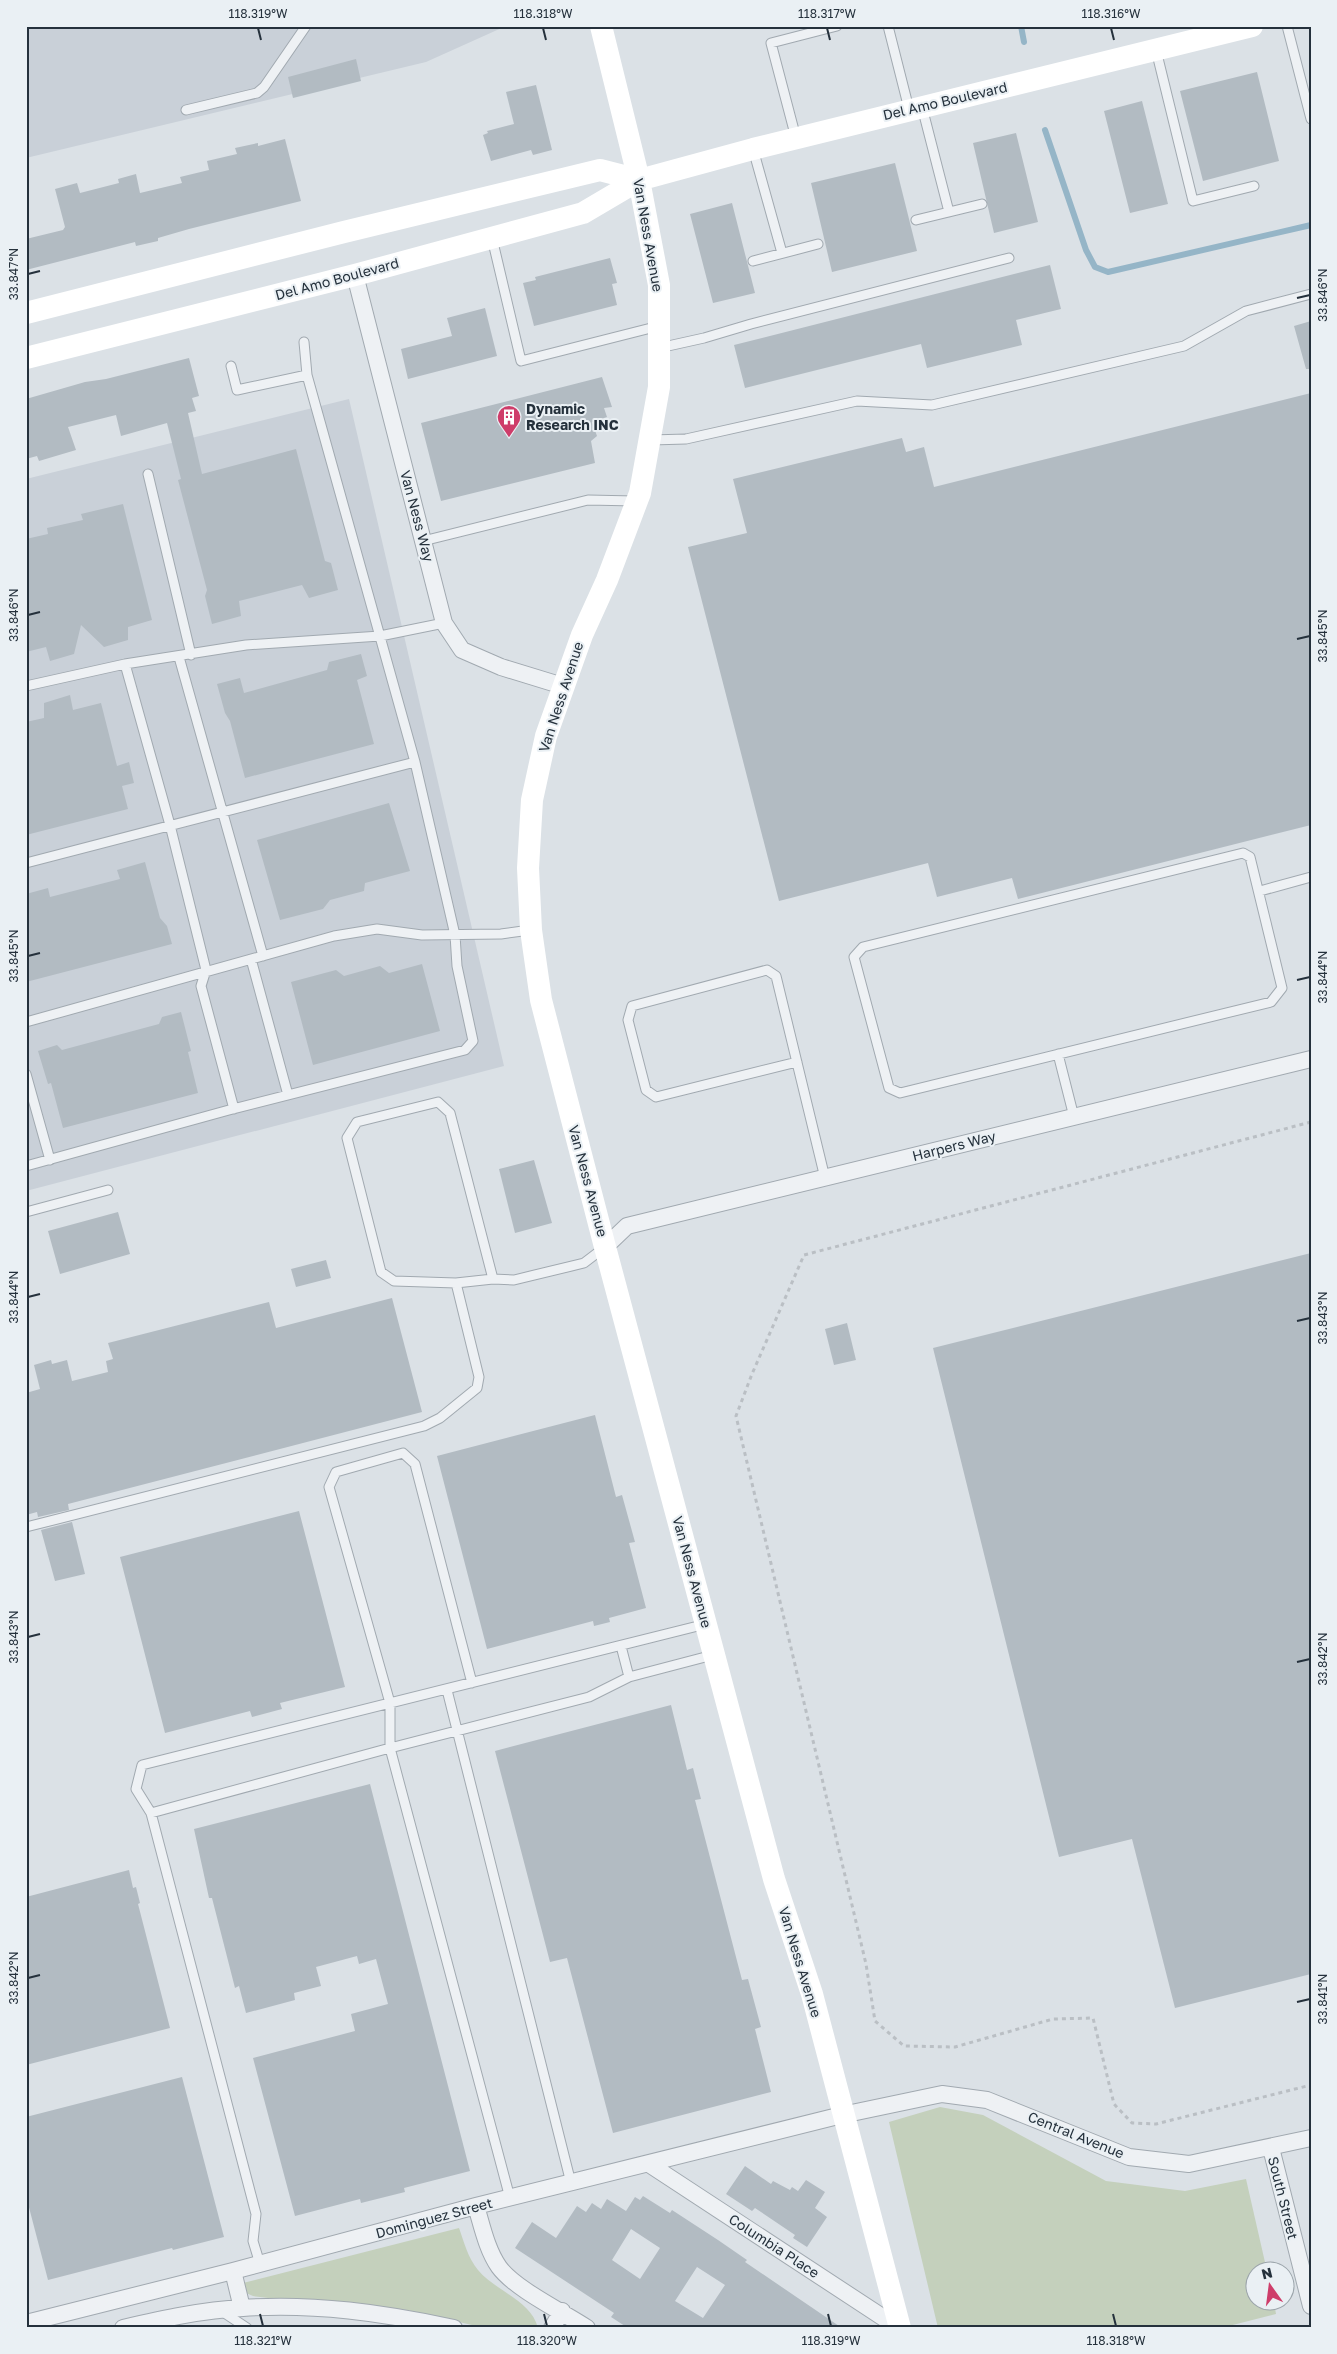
<svg xmlns="http://www.w3.org/2000/svg" width="1337" height="2354" font-family="'Golos Text',sans-serif">
<style>
.built{fill:#c9d0d8}
.green{fill:#c4d0bc}
.lines{fill:none;stroke-linecap:round;stroke-linejoin:round}
.stream{stroke:#95b5c7;stroke-width:6}
.building{fill:#b2bbc2;fill-rule:evenodd}
.service-casing{stroke:#a1a9b0;stroke-width:11}
.minor-casing{stroke:#a1a9b0;stroke-width:18}
.path{stroke:#babfc4;stroke-width:3;stroke-dasharray:4 4;stroke-linecap:butt}
.service{stroke:#eef1f4;stroke-width:9}
.minor{stroke:#eef1f4;stroke-width:16}
.secondary{stroke:#fff;stroke-width:22}
.ticks{fill:none;stroke:#25313c;stroke-width:2}
.labels{text-anchor:middle;stroke-width:4;stroke-linejoin:round;paint-order:stroke}
.street-label{font-size:14px;fill:#25313c;stroke:#eaf0f4}
.poi-label{font-size:14px;font-weight:bold;fill:#25313c;stroke:#eaf0f4;text-anchor:start}
.neatline{fill:none;stroke:#25313c;stroke-width:2}
.ticks-label{font-size:12px;text-anchor:middle;fill:#25313c}
</style>
<rect width="100%" height="100%" fill="#dbe1e6"/>
<path class="built" d="M26 26H506L426 62 26 158Z
M349 399 504 1066 26 1191V479Z"/>
<path class="green" d="M940 2107 983 2115 1106 2181 1185 2191 1246 2179 1267 2271 1254 2272V2302H1274L1276 2314 1221 2328H938L889 2122Z
M459 2228C464 2242 468 2258 478 2270 495 2291 531 2300 538 2328H485L407 2310 362 2305 268 2298 253 2296 246 2293 243 2283Z"/>
<g class="lines">
<path class="stream" d="M1021 26 1024 42
M1045 130 1086 250 1095 267 1108 272 1311 225"/>
</g>
<path class="building" d="M356 59 361 81 293 98 288 77Z
M1257 72 1279 161 1203 181 1180 91Z
M536 85 552 150 533 155 531 150 491 161 483 135 488 133 487 131 514 124 506 92Z
M1142 101 1168 204 1130 213 1104 111Z
M1016 133 1038 222 994 233 973 143Z
M285 139 301 201 189 229 158 238V241L136 246 135 242 26 270V239L63 230 65 227 55 189 77 183 80 193 119 183 118 179 136 174 140 193 182 183 180 177 209 170 207 161 237 154 235 148 258 143V146Z
M895 163 917 251 832 272 811 183Z
M732 203 755 293 713 303 690 214Z
M610 258 617 283 612 284 617 305 534 326 523 283 536 280 535 277Z
M1050 265 1061 309 1016 320 1022 345 927 368 921 344 745 388 734 345Z
M485 308 497 356 408 379 401 349 452 336 447 318Z
M1311 321V369H1306L1294 326Z
M189 358 199 396 192 398 196 411 188 413 202 474 296 449 325 561 331 563 338 590 309 598 302 585 239 601 241 616 212 624 205 596 207 590 178 480 181 479 167 423 121 436 116 415 68 427 76 450 39 461 37 456 26 459V399L85 382 106 379Z
M602 377 612 407 604 408 607 417 592 422 597 436 591 441 595 463 441 501 421 423Z
M1311 393V825L1018 899 1012 878 937 897 928 863 779 901 688 547 747 533 733 479 902 438 906 452 924 447 934 487Z
M123 504 152 620 128 627V640L104 647 81 625 74 654 50 661 46 647 26 652V539L48 534 47 528 83 520 81 514Z
M361 654 367 676 357 680 374 744 245 778 230 721 225 713 217 684 240 678 244 693 327 670 329 662Z
M70 695 73 710 101 703 117 766 129 762 134 783 122 786 128 809 26 835V722L44 718V703Z
M389 803 410 871 365 883 364 891 330 900 323 909 280 920 257 840Z
M145 862 160 918 167 926 172 944 26 982V894L48 888 50 897 120 879 117 870Z
M422 964 440 1031 313 1065 291 982 336 970 344 976 380 966 389 973Z
M181 1012 191 1051 188 1052 198 1093 63 1128 51 1083 48 1084 38 1051 57 1045 62 1050 159 1024 162 1017Z
M534 1160 552 1223 515 1233 499 1169Z
M118 1212 130 1254 60 1274 48 1231Z
M1311 1253V1974L1175 2008 1132 1839 1059 1857 933 1348Z
M326 1260 331 1278 296 1287 291 1269Z
M392 1298 422 1412 68 1504 69 1510 38 1517 37 1512 26 1515V1393L40 1389 34 1365 51 1360 52 1364 67 1360 72 1381 108 1372 106 1361 113 1359 108 1343 269 1302 276 1328Z
M847 1323 856 1360 834 1365 825 1329Z
M595 1415 616 1497 622 1495 635 1542 629 1543 646 1608 609 1618 610 1622 594 1626 593 1621 487 1649 437 1456Z
M299 1511 345 1687 280 1703 282 1709 252 1717 250 1711 165 1733 120 1557Z
M72 1522 85 1574 55 1581 41 1530Z
M671 1705 687 1770 693 1768 701 1799 695 1800 742 1980 748 1979 761 2027 755 2029 771 2092 613 2133 567 1958 550 1962 495 1751Z
M370 1784 470 2171 404 2188 405 2192 361 2203 360 2199 295 2216 253 2058 355 2031 351 2014 388 2004 376 1959 359 1964 357 1956 316 1967 321 1986 294 1993 295 2000 246 2013 239 1986 235 1988 212 1898H209L194 1829Z
M129 1870 133 1888 136 1887 140 1903 138 1904 170 2028 26 2065V1897Z
M182 2077 224 2237 173 2250 172 2248 48 2280 26 2196V2117Z
M745 2166 771 2184 773 2181 790 2190 792 2187 798 2191 806 2180 825 2192 815 2208 827 2217 807 2247 793 2238 795 2235 755 2208 752 2211 726 2194Z
M643 2196 670 2213 672 2210 718 2240 747 2260 745 2262 842 2328H628L611 2317 614 2313 515 2248 532 2222 556 2238 577 2206 586 2212 592 2203 601 2209 607 2199 626 2211 635 2197 640 2200ZM631 2229 660 2248 640 2279 612 2260ZM697 2267 725 2285 703 2318 675 2301Z"/>
<g class="lines">
<g class="service-casing">
<path id="service" d="M888 26 909 109
M1287 26 1311 119
M1156 50 1193 201 1254 186
M922 107 949 212
M186 110 257 93 264 87 306 26
M796 138 771 43 837 26
M753 149 782 253
M916 220 982 204
M492 238 521 361 659 326
M753 261 818 244
M304 342 307 375
M659 348 704 338 751 324 1009 258
M651 440 686 439 857 401 932 405 1184 346 1246 311 1311 294
M148 474 191 655
M423 541 588 500 635 501
M179 657 263 956
M125 664 170 825 206 970 201 986 234 1109
M26 686 125 664 246 645 380 636 444 623
M1243 853 1250 857 1282 988 1271 1002 900 1093 889 1088 854 957 863 947Z
M26 863 415 762
M1260 891 1311 877
M251 959 288 1095
M26 1022 334 936 377 929 422 935 501 934 530 930
M1058 1054 1074 1117
M797 1062 656 1097 646 1090 628 1020 632 1006 767 970 776 976 825 1178
M26 1074 50 1160
M26 1166 229 1110 465 1050 473 1041 457 966 455 935 415 762 307 375 237 390 231 366
M26 1212 108 1190
M493 1279 450 1113 438 1102 357 1122 347 1138 381 1272 394 1281 456 1283 493 1279 514 1280 584 1263 605 1247
M26 1527 424 1426 440 1418 477 1388 479 1377 456 1283
M621 1646 629 1677
M472 1683 415 1464 403 1453 336 1472 329 1487 390 1703V1748L589 1697 629 1677 713 1655
M447 1690 571 2183
M151 1813 390 1748 510 2198
M260 2264 253 2241 256 2214 151 1813 136 1789 142 1765 706 1624
M220 2310 247 2328"/>
</g>
<g class="minor-casing">
<path id="minor" d="M355 275 444 623 462 650 501 667 563 686
M605 1247 627 1226 1311 1059
M1271 2148 1311 2306
M649 2164 899 2328
M476 2206C482 2226 487 2250 499 2267 515 2289 563 2312 587 2328
M233 2271 242 2308
M26 2323 233 2271 476 2206 842 2115 942 2094 987 2100 1129 2157 1189 2164 1311 2138
M123 2328C162 2319 202 2310 243 2308 314 2303 384 2313 454 2328
M552 2328 562 2311"/>
</g>
<path class="path" d="M1311 1122 804 1255 752 1374 736 1416 866 1964 875 2021 904 2046 955 2047 1053 2019 1093 2018 1114 2104 1132 2123 1156 2124 1311 2085"/>
<use href="#service" class="service"/>
<use href="#minor" class="minor"/>
<path class="secondary" d="M601 26 639 180 659 285V387L640 493 607 580 582 635 546 736 532 800 528 868 531 930 541 1000 605 1247 774 1879 812 1994 900 2328
M26 313 344 232 600 170 639 180
M26 358 355 275 583 213 639 180 753 149 1252 26"/>
</g>
<path class="ticks" d="M258 28 261 40M543 28 546 40M827 28 830 40M1111 28 1114 40M28 274 40 271M1297 298 1310 295M28 615 40 612M1297 639 1310 636M28 956 40 953M1297 980 1310 977M28 1297 40 1294M1297 1321 1310 1318M28 1637 40 1634M1297 1662 1310 1659M28 1978 40 1975M1297 2002 1310 1999M260 2314 263 2326M544 2314 547 2326M828 2314 831 2326M1113 2314 1116 2326"/>
<defs>
<g id="building-pin" transform="scale(1.25)"><path d="M0 17L-7.5 6A9.5 9.5 0 1 1 7.5 6Z" fill="#ce3d6a" stroke="#eaf0f4"/><path d="M-4-6H4V6H1V3H-1V6H-4ZM-2.5-4.3h1.7v1.8h-1.7ZM.8-4.3h1.7v1.8H.8ZM-2.5-1h1.7V.8h-1.7ZM.8-1h1.7V.8H.8Z" fill="#fff"/></g>
</defs>
<g fill-rule="evenodd">
<use href="#building-pin" x="509" y="417"/>
</g>
<g class="labels">
<g class="street-label">
<text transform="translate(945 101) rotate(-13)" y="5">Del Amo Boulevard</text>
<text transform="translate(648 235) rotate(80)" y="5">Van Ness Avenue</text>
<text transform="translate(337 279) rotate(-15)" y="5">Del Amo Boulevard</text>
<text transform="translate(417 516) rotate(75)" y="5">Van Ness Way</text>
<text transform="translate(561 697) rotate(-72)" y="5">Van Ness Avenue</text>
<text transform="translate(954 1146) rotate(-14)" y="5">Harpers Way</text>
<text transform="translate(588 1181) rotate(75)" y="5">Van Ness Avenue</text>
<text transform="translate(692 1572) rotate(75)" y="5">Van Ness Avenue</text>
<text transform="translate(800 1962) rotate(73)" y="5">Van Ness Avenue</text>
<text transform="translate(1076 2135) rotate(22)" y="5">Central Avenue</text>
<text transform="translate(1283 2198) rotate(76)" y="5">South Street</text>
<text transform="translate(434 2218) rotate(-15)" y="5">Dominguez Street</text>
<text transform="translate(774 2246) rotate(33)" y="5">Columbia Place</text>
</g>
<g class="poi-label">
<text x="526" y="414">Dynamic<tspan x="526" dy="16">Research INC</tspan></text>
</g>
</g>
<rect width="1337" height="2354" fill="none" stroke="#eaf0f4" stroke-width="55"/>
<g transform="translate(1270 2286) rotate(346)"><circle r="24" fill="#eaf0f4" stroke="#9ba4aa"/>
<path d="M0-4L9 19L0 12L-9 19Z" fill="#ce3d6a"/>
<text y="-8" font-size="14" font-weight="bold" text-anchor="middle" fill="#25313c">N</text>
</g>
<rect x="28" y="28" width="1282" height="2298" class="neatline"/>
<g class="ticks-label">
<text x="258" y="18">118.319°W</text>
<text x="543" y="18">118.318°W</text>
<text x="827" y="18">118.317°W</text>
<text x="1111" y="18">118.316°W</text>
<text transform="translate(14 274) rotate(-90)" y="4">33.847°N</text>
<text transform="translate(1323 295) rotate(-90)" y="4">33.846°N</text>
<text transform="translate(14 615) rotate(-90)" y="4">33.846°N</text>
<text transform="translate(1323 636) rotate(-90)" y="4">33.845°N</text>
<text transform="translate(14 956) rotate(-90)" y="4">33.845°N</text>
<text transform="translate(1323 977) rotate(-90)" y="4">33.844°N</text>
<text transform="translate(14 1297) rotate(-90)" y="4">33.844°N</text>
<text transform="translate(1323 1318) rotate(-90)" y="4">33.843°N</text>
<text transform="translate(14 1637) rotate(-90)" y="4">33.843°N</text>
<text transform="translate(1323 1659) rotate(-90)" y="4">33.842°N</text>
<text transform="translate(14 1978) rotate(-90)" y="4">33.842°N</text>
<text transform="translate(1323 1999) rotate(-90)" y="4">33.841°N</text>
<text x="263" y="2345">118.321°W</text>
<text x="547" y="2345">118.320°W</text>
<text x="831" y="2345">118.319°W</text>
<text x="1116" y="2345">118.318°W</text>
</g>
</svg>
